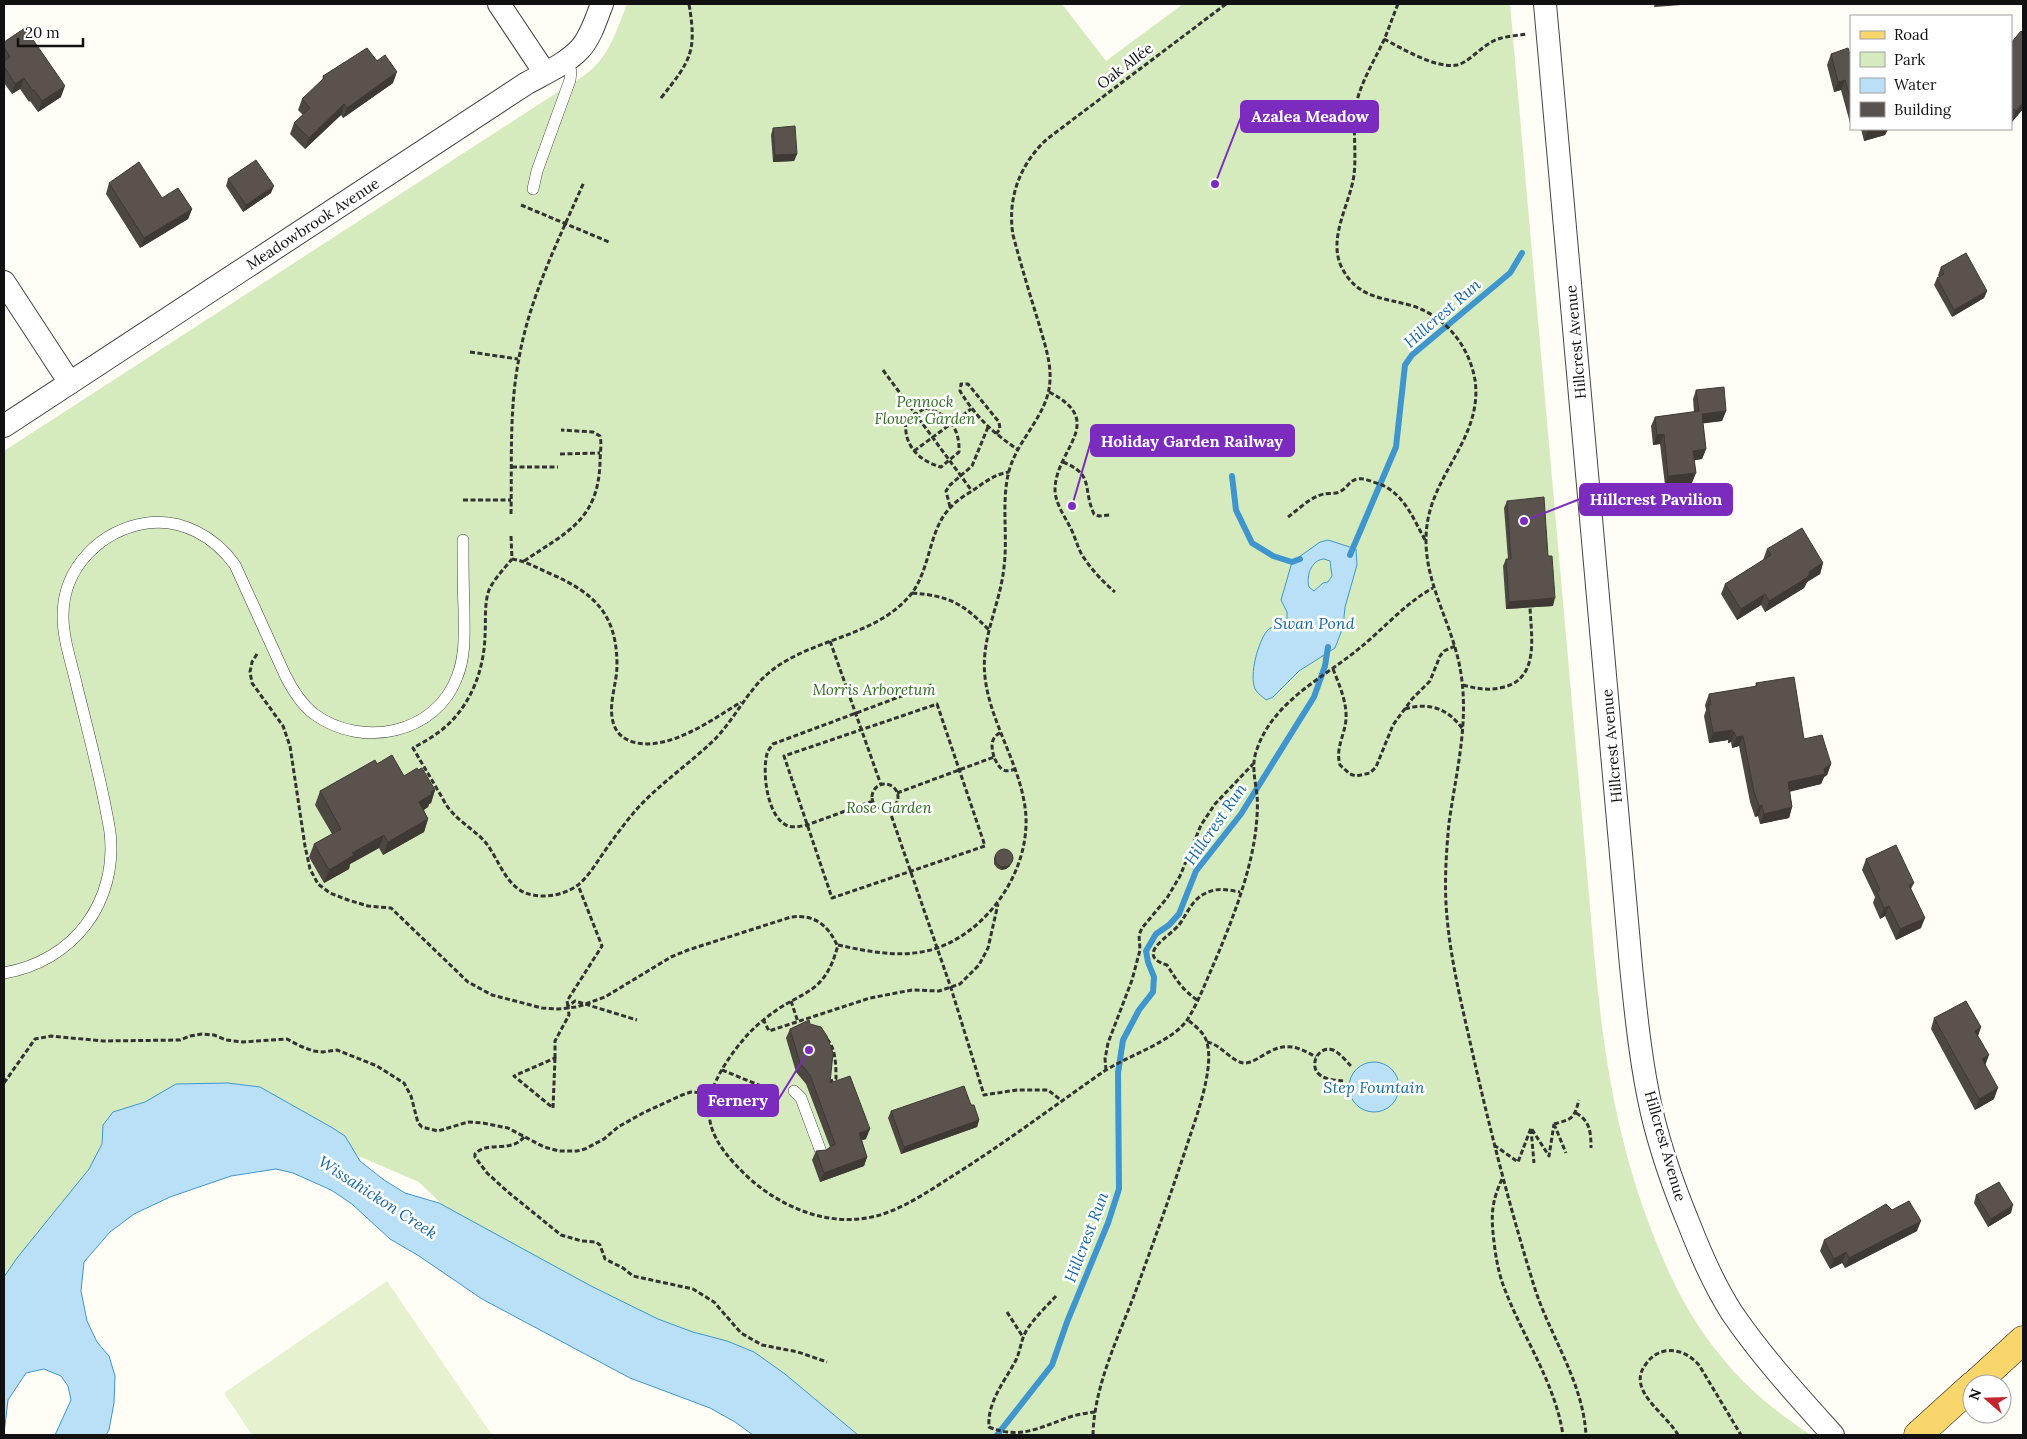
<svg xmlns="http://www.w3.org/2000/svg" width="2027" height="1439" font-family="Lora,serif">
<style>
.green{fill:#d5ebbd}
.pitch{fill:#e6f2cf}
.water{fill:#b9e0f7;stroke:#3f96cf;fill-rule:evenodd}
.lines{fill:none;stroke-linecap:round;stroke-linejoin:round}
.stream{stroke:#3f96cf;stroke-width:6}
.service-casing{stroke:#444;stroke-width:12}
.minor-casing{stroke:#444;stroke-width:24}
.primary-casing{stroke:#222;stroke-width:29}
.path{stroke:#333;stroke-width:3;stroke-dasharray:5 2.5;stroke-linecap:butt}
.service{stroke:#fff;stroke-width:11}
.minor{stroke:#fff;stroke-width:22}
.primary{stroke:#f9d66b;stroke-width:28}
.path-bridge{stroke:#333;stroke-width:3;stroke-dasharray:5 2.5;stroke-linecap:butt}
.wall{fill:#4d4742}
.shaded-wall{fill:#3f3936}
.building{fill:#5a524d;stroke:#3f3936}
.labels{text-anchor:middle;stroke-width:5;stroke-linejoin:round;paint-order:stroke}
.street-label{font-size:15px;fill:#111;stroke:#fff}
.park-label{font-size:15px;font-style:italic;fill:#2f6b1f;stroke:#fff}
.water-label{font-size:16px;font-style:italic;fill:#1768a6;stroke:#fff}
.leader{fill:none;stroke:#7b2cbf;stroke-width:2}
.callout-dot{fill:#7b2cbf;stroke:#fff;stroke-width:2}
.callout{fill:#7b2cbf;stroke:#7b2cbf;stroke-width:2}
.callout-label{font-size:16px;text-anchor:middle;font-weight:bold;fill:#fff}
</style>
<rect width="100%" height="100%" fill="#fffdf5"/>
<path class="green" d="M627 4H1062L1106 61 1183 4H1510L1595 963C1604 1057 1617 1140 1651 1229 1668 1274 1689 1318 1720 1355 1745 1387 1777 1413 1811 1435H835L530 1291 419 1182 298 1130 235 1133 4 1295V451L564 88C606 66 611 45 627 4Z"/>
<path class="pitch" d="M387 1281 492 1435H252L224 1393Z"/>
<path class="water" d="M1328 540 1356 549 1357 565 1345 607 1343 627 1335 648 1299 671 1273 697 1266 700C1263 697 1257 693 1255 689 1249 675 1258 642 1267 631 1271 626 1281 624 1287 619V612L1281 600 1292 562 1320 542ZM1324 559 1330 561 1332 576 1328 582 1323 583 1314 591 1309 587C1306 576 1311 560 1324 559Z
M1349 1087a25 25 0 1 1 50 0a25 25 0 1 1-50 0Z
M228 1083 260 1087 331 1127 345 1136 360 1161 384 1180 405 1193 439 1203 591 1286 658 1319 693 1332 727 1341 754 1352 785 1374 858 1435H753L735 1422 710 1408 630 1378 482 1299 419 1256 390 1239 352 1204 331 1190 293 1173 276 1169 231 1176 170 1197 134 1214 110 1232 84 1262 81 1291 87 1321 97 1342 109 1356 115 1376 114 1403 109 1430 106 1435H55L71 1400 68 1386 61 1376 44 1369 26 1373 8 1400 4 1434V1277L17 1258 89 1169 102 1144 103 1125 113 1112 145 1102 176 1084Z"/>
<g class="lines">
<path class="stream" d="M1232 476 1236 510 1252 543 1273 556 1292 562 1300 559
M1350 555 1396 447 1405 365 1412 355 1510 273 1522 253
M997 1435 1052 1365 1067 1322 1108 1223 1119 1189 1118 1073 1123 1040 1139 1010 1153 992 1154 977 1148 962 1146 951 1156 934 1169 925 1179 914 1196 871 1241 814 1314 697 1325 666 1328 647"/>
<g class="service-casing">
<path id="service" d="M533 189 537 171 570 80 571 72 567 60
M4 973C74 961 118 902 110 832 102 783 89 735 77 687 72 664 63 640 63 616 63 567 101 530 147 523 182 518 215 537 235 565L285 675C292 689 301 704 314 714 362 749 436 734 457 677 466 655 464 632 464 609 463 586 463 563 463 540
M794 1091 801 1098 821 1152"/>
</g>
<g class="minor-casing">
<path id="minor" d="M499 4 545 73
M1545 4 1631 966C1636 1015 1641 1065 1652 1113 1661 1151 1674 1188 1689 1224 1701 1255 1714 1285 1732 1313 1762 1357 1798 1396 1833 1435
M4 282 70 383
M4 426 527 83C545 73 566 64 580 49 591 37 596 19 602 4"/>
</g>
<g class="primary-casing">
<path id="primary" d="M1975 1384 2023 1340
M1918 1435 1972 1386"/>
</g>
<path class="path" d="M1226 4 1047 139C1020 164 1007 198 1013 235 1021 265 1030 295 1039 324 1044 342 1051 361 1050 380 1049 414 1018 438 1009 471 1001 501 1008 536 1004 567 1001 597 988 624 985 653 979 705 1015 751 1024 801 1036 860 994 928 937 948 905 959 870 952 838 945 824 998 801 989 766 1018 750 1030 737 1046 726 1063 694 1112 710 1142 750 1179 782 1207 824 1225 867 1218 897 1213 926 1193 951 1177 1002 1145 1050 1109 1100 1074 1125 1056 1175 1042 1189 1017 1198 1002 1205 984 1212 968 1230 926 1251 874 1256 828 1257 818 1258 806 1257 795 1255 779 1251 764 1257 749 1274 700 1324 678 1361 647 1383 629 1408 601 1433 588
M1398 4C1393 16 1389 28 1384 40 1375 59 1364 77 1358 97 1351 122 1357 149 1354 175 1350 204 1328 237 1341 266 1357 299 1382 297 1413 306 1446 317 1469 346 1475 380 1483 436 1434 472 1427 525 1420 577 1451 619 1460 668 1470 721 1456 772 1449 823 1446 854 1444 887 1447 917 1451 963 1463 1010 1473 1055 1491 1134 1511 1212 1535 1289 1551 1338 1583 1382 1586 1435
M1384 39C1403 49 1436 69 1457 65 1469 62 1479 49 1490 43 1500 36 1515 36 1527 34
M661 98C691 60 697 52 689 4
M521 205 609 242
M470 352 518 359
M883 370 972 491
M1049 392C1108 422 1056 448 1055 489 1055 503 1064 515 1070 527 1075 536 1077 546 1082 555 1091 569 1103 582 1115 592
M925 408C948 413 960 428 959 452L941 467C919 461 903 445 906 421Z
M996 434 1000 429 999 422 968 384H961L960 391C976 417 992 432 1017 449
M914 451 971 409
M560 454 600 453
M1063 462C1095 475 1082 488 1094 514L1099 516 1110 515
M512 467H558
M463 500H511
M950 507 946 491 950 485 972 466 988 427
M511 514C512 462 509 409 519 358 530 296 559 239 584 182
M1288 517C1299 509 1310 497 1324 494 1328 493 1335 494 1339 492 1347 489 1349 480 1358 479 1363 478 1368 480 1373 482 1402 489 1412 516 1425 540
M511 536 512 559C504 569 494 579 489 590 484 604 486 621 485 636 484 672 469 710 439 732 431 738 422 743 413 748 421 762 429 775 437 789 442 796 445 805 451 811 461 823 476 831 486 843 500 861 507 891 533 895 548 898 566 894 578 885 588 877 595 865 602 855 613 839 624 824 636 810 660 783 691 763 716 738 733 720 744 698 761 680 803 637 874 641 912 593 931 567 929 528 951 507 957 500 967 494 975 489 986 481 996 474 1009 472
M512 559C526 561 537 568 551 574 594 593 617 614 617 665 617 685 607 706 614 725 617 734 624 739 633 742 668 752 712 720 741 702
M524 561C567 532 598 520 600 463 600 454 602 444 600 436L593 432 561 430
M912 593C950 596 962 603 989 630
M830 641 881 785
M257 654 252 662 250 672 252 683 283 726 290 746 305 846 310 869 318 884 330 893 348 900 368 906 391 908 468 982 492 995 542 1008 558 1009 577 1007 605 997 671 957 688 950 791 917C814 914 828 925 837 945
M1333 669C1339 684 1347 702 1346 719 1345 735 1335 748 1340 765L1350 774 1356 776 1370 773 1376 767 1393 725 1412 699 1430 681 1440 656 1444 651 1455 646
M1463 685C1477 689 1490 691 1504 687 1540 678 1531 635 1530 607
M937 704 985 846 832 898 784 756Z
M1405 709C1429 702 1447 708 1462 728
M994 757C991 746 990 737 1002 732
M872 797a13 13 0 1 1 26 0a13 13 0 1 1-26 0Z
M897 793 994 757C999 768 1003 774 1015 769
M873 801 807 825C801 826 794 828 788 826 767 818 762 772 767 754 768 750 771 747 773 744L934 684
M889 809 951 988 984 1095 1017 1090H1048L1062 1101
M1197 1000C1182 989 1177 981 1167 965 1134 955 1169 937 1179 925 1188 913 1191 900 1206 893 1218 887 1228 890 1240 892
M791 1001 798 1022
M568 1006 567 1001 602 946 578 885
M763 1019 769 1031 870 998 912 990 939 991 960 984 979 965 988 948 998 904
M827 1039C836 1049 836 1066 836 1079L828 1082
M1207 1042C1222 1045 1230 1061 1244 1063 1251 1063 1257 1059 1262 1056 1284 1042 1295 1045 1316 1057
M555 1058 553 1108 514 1076Z
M722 1070 766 1088 778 1090
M1106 1070 1105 1059 1108 1043 1132 980 1140 950 1139 935 1142 928 1167 898 1180 876 1201 825 1215 804 1253 764
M1343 1081C1336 1080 1326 1080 1320 1075 1308 1066 1318 1045 1333 1050 1340 1053 1346 1061 1351 1066
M4 1083 35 1039 51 1036 103 1041 180 1040 190 1036 202 1034 214 1035 226 1040 243 1042 287 1039 300 1046 313 1051 323 1052 337 1050 377 1066 404 1083 411 1096 418 1123 422 1127 438 1131 468 1122 483 1123 508 1128 544 1147 559 1151H577L585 1149 604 1139 618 1127 643 1113 682 1095 691 1092 710 1093
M1576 1113C1590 1121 1591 1132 1591 1148
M1554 1124C1572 1119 1574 1119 1579 1100
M1554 1124 1566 1153
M1531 1129 1534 1163
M524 1137C510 1154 487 1140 475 1154V1157L487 1173 508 1192 561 1235 582 1241 596 1242 600 1245 605 1259 623 1268 633 1276 693 1289 714 1302 741 1333 762 1345 798 1352 827 1362
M1494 1145 1518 1162 1531 1128 1549 1156 1554 1124
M1502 1179C1491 1203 1491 1216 1494 1242 1496 1259 1499 1275 1505 1290 1524 1339 1555 1383 1563 1435
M1056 1296C1047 1306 1036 1316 1028 1328 1021 1338 1021 1349 1016 1360 1005 1381 987 1402 989 1427 1018 1439 1037 1429 1064 1419 1074 1415 1085 1413 1095 1412
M1007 1312 1023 1337
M1093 1435C1094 1386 1118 1338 1135 1293 1154 1241 1173 1188 1190 1136 1198 1112 1214 1067 1207 1043 1205 1033 1195 1026 1188 1020
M1678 1435C1667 1414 1625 1390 1646 1364 1651 1357 1656 1353 1665 1351 1679 1349 1690 1355 1699 1365L1741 1435"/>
<use href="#service" class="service"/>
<use href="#minor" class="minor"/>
<use href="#primary" class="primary"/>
<path class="path-bridge" d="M555 1058V1041L569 1015 568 1006 575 1001 637 1020"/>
</g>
<path class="wall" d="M2023 33V109L2012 122 2011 120V43Z
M4 42 61 97 38 112 30 101 29 102 20 89 12 94 4 83Z
M1831 54 1851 57 1850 123 1841 90 1834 92 1827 65Z
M377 61 393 83 343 118 341 115 305 149 290 134 294 123 303 115 298 110 302 99 322 81 323 76Z
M773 128 797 154 794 161 773 162 771 135Z
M1861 129H1888L1885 135 1864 141Z
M228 179 271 193 243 212 226 186Z
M109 183 162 198 192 209 188 219 140 248 106 194Z
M1941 267 1987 291 1984 298 1952 317 1934 285 1937 278 1939 277 1938 275Z
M1696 390 1726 411 1722 421 1703 423 1706 449 1702 459 1694 460 1692 483 1665 485 1660 444 1653 445 1651 426 1655 417 1694 412 1693 399Z
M1507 501 1548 556 1553 606 1506 609 1503 566 1506 559H1508L1504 508Z
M1767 549 1823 563 1820 574 1807 582 1804 588 1765 612 1761 605 1737 620 1721 594 1725 584 1763 560Z
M1756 683 1804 739 1831 764 1827 775 1824 777 1821 784 1790 791 1792 807 1789 818 1760 824 1758 816 1755 817 1750 802 1739 746 1732 748 1731 742 1728 743V740L1709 743 1704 716 1706 710 1705 705 1709 694 1755 687Z
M377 764 435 790 431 803 429 804 428 807 424 810 428 819 424 832 383 855 379 848 350 864 349 869 324 883 309 857 314 844 332 834 315 805 320 791Z
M995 855 1010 866 1006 869 1001 870 997 868 994 864V859Z
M1866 859 1914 883 1911 889 1921 928 1896 940 1885 916 1880 919 1873 903 1875 897 1862 870Z
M1934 1018 1981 1027 1978 1036 1994 1099 1975 1110 1931 1029Z
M790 1029 830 1083 866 1139 862 1140 867 1157 864 1166 820 1182 812 1160 816 1151 826 1150 830 1147 806 1084 796 1072 786 1038Z
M971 1105 979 1120 977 1127 901 1154 888 1118 891 1111Z
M1976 1195 2011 1213 1988 1227 1974 1203Z
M1892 1210 1917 1231 1845 1268 1842 1263 1830 1269 1820 1251 1824 1240Z"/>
<path class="shaded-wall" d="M1655 4H1682L1681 5 1654 7Z
M397 72 393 83 343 118 347 108Z
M24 78 20 89 12 94 15 84Z
M1845 80 1841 90 1834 92 1838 82Z
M65 86 61 97 38 112 42 101Z
M2023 103V109L2012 122 2016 111Z
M344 104 341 115 305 149 309 138Z
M1873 129H1888L1885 135 1864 141 1868 130Z
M797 154 794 161 773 162 775 155Z
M274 186 271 193 243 212 246 205Z
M192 209 188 219 140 248 144 238Z
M1987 291 1984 298 1952 317 1954 310Z
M1726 411 1722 421 1699 424 1702 414Z
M1664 434 1660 444 1653 445 1657 435Z
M1706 449 1702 459 1690 461 1693 451Z
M1696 473 1692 483 1665 485 1668 476Z
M1823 563 1820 574 1807 582 1804 588 1765 612 1769 601 1810 571Z
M1765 594 1761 605 1737 620 1741 609Z
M1555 598 1553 606 1506 609 1509 602Z
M1732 730 1728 740 1709 743 1713 733Z
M1732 732H1734L1731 742 1728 743Z
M1743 736 1739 746 1732 748 1736 737Z
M1831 764 1827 775 1824 777 1821 784 1785 793 1788 782 1824 769Z
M435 790 431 803 429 804 428 807 414 815 419 802 431 792Z
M1762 805 1758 816 1755 817 1759 806Z
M1792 807 1789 818 1760 824 1764 814Z
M428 819 424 832 383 855 388 842Z
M384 835 379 848 350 864 349 869 324 883 329 870 352 853Z
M1011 862 1010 866 1006 869 1001 870 1003 866Z
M1889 906 1885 916 1880 919 1884 908Z
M1925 918 1921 928 1896 940 1900 929Z
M1981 1027 1977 1038 1975 1031Z
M1989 1055 1985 1066 1982 1059Z
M1998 1088 1994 1099 1975 1110 1979 1099Z
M979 1120 977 1127 901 1154 904 1147Z
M870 1129 866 1139 856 1142 859 1133Z
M867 1157 864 1166 820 1182 824 1173Z
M2013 1205 2011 1213 1988 1227 1991 1219Z
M1921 1221 1917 1231 1845 1268 1849 1258Z
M1846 1252 1842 1263 1830 1269 1834 1259Z"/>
<path class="building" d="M25 28 65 86 42 101 34 90 33 91 24 78 15 84 4 66V61L10 57 4 47V42Z
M2021 31 2023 33V103L2016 111 2014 109 2011 112V55L2012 54 2011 53V43Z
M367 48 377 61 385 55 397 72 347 108 344 104 309 138 294 123 310 108 302 99 324 78 323 76Z
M1848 48 1851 57V100L1845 80 1838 82 1831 54Z
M795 126 797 154 775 155 773 128Z
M256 160 274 186 246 205 228 179Z
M139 162 162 198 178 188 192 209 144 238 109 183Z
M1966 253 1987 291 1954 310 1937 278 1944 274 1941 267Z
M1724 387 1726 411 1702 414 1706 449 1693 451 1696 473 1668 476 1664 434 1657 435 1655 417 1699 411 1696 390Z
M1544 497 1548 556H1552L1555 598 1509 602 1506 559H1511L1507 501Z
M1802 528 1823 563 1810 571 1808 577 1769 601 1765 594 1741 609 1725 584 1771 555 1767 549Z
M1794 677 1804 739 1822 735 1831 764 1824 769 1825 774 1788 782 1792 807 1764 814 1762 805 1759 806 1754 792 1743 736 1736 737 1734 732H1732V730L1713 733 1708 705H1711L1709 694 1757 686 1756 683Z
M392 755 404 776 417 768 418 770 422 768 435 790 431 792 432 794 419 802 428 819 388 842 384 835 352 853 354 855 329 870 314 844 341 829 320 791 375 760 377 764Z
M1896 845 1914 883 1909 885 1925 918 1900 929 1889 906 1884 908 1877 892 1880 890 1866 859Z
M995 858a9 9 0 1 1 18 0a9 9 0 1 1-18 0Z
M1966 1001 1981 1027 1975 1031 1989 1055 1982 1059 1998 1088 1979 1099 1934 1018Z
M809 1020 810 1024 821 1027 827 1036 833 1053 830 1083 850 1076 870 1129 859 1133 867 1157 824 1173 816 1151 826 1150 835 1144 810 1075 800 1063 790 1029Z
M964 1086 971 1105H974L979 1120 904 1147 891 1111Z
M1999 1182 2013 1205 1991 1219 1976 1195Z
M1909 1201 1921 1221 1849 1258 1846 1252 1834 1259 1824 1240 1886 1204 1892 1210Z"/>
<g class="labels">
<g class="street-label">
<text transform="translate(1125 66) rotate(-37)" y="5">Oak Allée</text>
<text transform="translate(313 224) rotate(-33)" y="5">Meadowbrook Avenue</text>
<text transform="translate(1576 342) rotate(-95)" y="5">Hillcrest Avenue</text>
<text transform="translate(1612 746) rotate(-95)" y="5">Hillcrest Avenue</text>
<text transform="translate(1665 1146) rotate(74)" y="5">Hillcrest Avenue</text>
</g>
<g class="park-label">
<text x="925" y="407">Pennock<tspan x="925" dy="17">Flower Garden</tspan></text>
<text x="874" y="695">Morris Arboretum</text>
<text x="889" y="813">Rose Garden</text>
</g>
<g class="water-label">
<text transform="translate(1442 313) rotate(-41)" y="6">Hillcrest Run</text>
<text x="1314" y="629">Swan Pond</text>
<text transform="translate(1215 824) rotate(-55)" y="6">Hillcrest Run</text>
<text x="1374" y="1093">Step Fountain</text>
<text transform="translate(378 1197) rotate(33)" y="6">Wissahickon Creek</text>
<text transform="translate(1086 1237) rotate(-69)" y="6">Hillcrest Run</text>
</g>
</g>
<path class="leader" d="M1215 184L1241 117M1072 506L1091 441M1524 521L1580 499M809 1050L778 1100"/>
<g class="callout-dot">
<circle cx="1215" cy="184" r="5"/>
<circle cx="1072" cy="506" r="5"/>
<circle cx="1524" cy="521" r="5"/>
<circle cx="809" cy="1050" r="5"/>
</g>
<g class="callout">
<rect x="1241" y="101" width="137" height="31" rx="5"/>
<rect x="1091" y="425" width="203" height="31" rx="5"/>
<rect x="1580" y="484" width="152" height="31" rx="5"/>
<rect x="698" y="1085" width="80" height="31" rx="5"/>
</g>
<g class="callout-label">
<text x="1310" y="122">Azalea Meadow</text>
<text x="1192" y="447">Holiday Garden Railway</text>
<text x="1656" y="505">Hillcrest Pavilion</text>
<text x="738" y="1106">Fernery</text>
</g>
<rect width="2027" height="1439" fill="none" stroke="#111111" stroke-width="10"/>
<rect x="1850" y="15" width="162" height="115" fill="#ffffff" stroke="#a0a0a0"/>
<rect x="1860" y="31" width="25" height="8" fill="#f9d66b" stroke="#a0a0a0"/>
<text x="1894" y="40" font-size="15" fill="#111111">Road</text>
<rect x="1860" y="52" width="25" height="15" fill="#d5ebbd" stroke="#a0a0a0"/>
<text x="1894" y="65" font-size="15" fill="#111111">Park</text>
<rect x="1860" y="78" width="25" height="15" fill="#b9e0f7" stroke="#a0a0a0"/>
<text x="1894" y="90" font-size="15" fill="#111111">Water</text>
<rect x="1860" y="102" width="25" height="15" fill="#5a524d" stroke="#a0a0a0"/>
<text x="1894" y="115" font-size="15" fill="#111111">Building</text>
<g transform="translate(1987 1399) rotate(290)"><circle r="24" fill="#ffffff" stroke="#a0a0a0"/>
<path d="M0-4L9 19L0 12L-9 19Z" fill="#c4262e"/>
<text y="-8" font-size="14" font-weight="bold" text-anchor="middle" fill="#111111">N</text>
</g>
<path d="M18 38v8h65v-8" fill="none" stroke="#111111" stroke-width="2.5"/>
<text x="25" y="38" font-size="15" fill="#111111" stroke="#ffffff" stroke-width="4" paint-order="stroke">20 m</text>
</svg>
